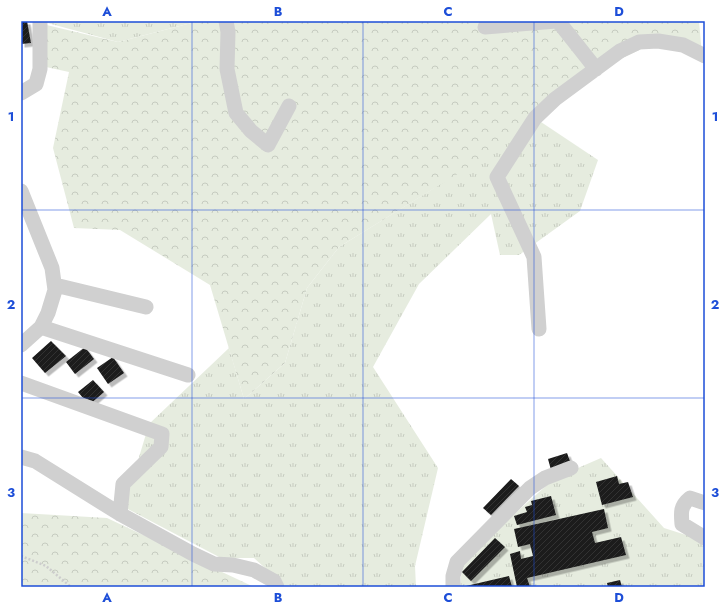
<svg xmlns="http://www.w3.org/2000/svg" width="726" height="608" font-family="Jost,sans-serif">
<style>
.grass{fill:url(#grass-tufts)}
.forest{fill:url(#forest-crowns)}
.building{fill:url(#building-hatch);filter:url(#shadow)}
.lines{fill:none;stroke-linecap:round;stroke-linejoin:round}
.path{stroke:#cdcdcd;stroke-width:2.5;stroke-dasharray:2 2;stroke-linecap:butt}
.minor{stroke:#d0d0d0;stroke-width:15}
.grid{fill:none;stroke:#1d4ed8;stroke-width:1;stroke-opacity:0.55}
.neatline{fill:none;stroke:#1d4ed8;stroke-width:1.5}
.grid-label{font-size:13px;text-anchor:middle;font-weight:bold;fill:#1d4ed8}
</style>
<defs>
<pattern id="grass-tufts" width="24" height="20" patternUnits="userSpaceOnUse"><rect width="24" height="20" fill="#e6ecdf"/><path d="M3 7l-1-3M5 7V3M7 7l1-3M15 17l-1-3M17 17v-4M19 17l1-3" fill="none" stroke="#c6cbc0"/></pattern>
<pattern id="forest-crowns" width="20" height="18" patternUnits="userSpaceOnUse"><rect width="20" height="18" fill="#e6ecdf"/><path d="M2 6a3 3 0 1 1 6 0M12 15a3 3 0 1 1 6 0" fill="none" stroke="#c6cbc0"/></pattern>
<pattern id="building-hatch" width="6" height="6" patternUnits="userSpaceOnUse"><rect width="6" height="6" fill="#1a1a1a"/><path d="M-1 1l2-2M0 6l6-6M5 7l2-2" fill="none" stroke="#333"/></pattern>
<filter id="shadow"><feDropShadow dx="3.5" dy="3.5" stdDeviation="0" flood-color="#0004"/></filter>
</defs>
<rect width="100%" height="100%" fill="#fff"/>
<path class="grass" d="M40 21H199L118 42Z
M535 118 598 160 580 211 519 255H500L491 214 419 284 373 367 438 468 415 566 416 587H286L254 558H221L124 507 149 424 229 348 244 399 285 363 307 288 339 247 431 190Z
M601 458 664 528 705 541V587H460L462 567 502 525 555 478Z"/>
<path class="forest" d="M199 21H699L702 55 658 41 589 74 485 157 339 247 307 288 285 363 244 399 210 285 120 230 74 228 53 148 69 72 37 65 34 22 118 42Z
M21 513 107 518 254 587H21Z"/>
<path class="building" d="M21 21H27L31 43 21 44Z
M51 341 66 356 45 373 32 358Z
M85 347 94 359 75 374 66 362Z
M113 357 124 373 108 384 97 368Z
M93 380 104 392 89 405 78 392Z
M567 453 571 464 551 470 548 459Z
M617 476 619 484 628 482 633 497 602 505 596 482Z
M511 479 519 486 491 515 483 508Z
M551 496 556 515 517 525 514 516 527 512 525 507 532 505 531 501Z
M604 509 608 528 592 532 595 543 621 537 626 555 527 578 530 587H517L510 554 520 551 521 559 533 556 530 544 518 547 514 529Z
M495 538 505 547 471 581 462 572Z
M509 576 512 587H466V586Z
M620 580 622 587H608L607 583Z"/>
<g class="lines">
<path class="path" d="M21 556 46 566 71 587"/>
<path class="minor" d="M226 21 228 32 227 69 236 113 251 131 268 145 289 106
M558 21 596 69
M485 27 556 21
M21 93 36 84 40 69V21
M21 191 52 268 55 290 48 313 41 327 21 345
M55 285 146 307
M41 327 188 375
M539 329 534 257 497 177 535 118 555 99 620 51 639 42 658 41 683 45 705 56
M21 383 162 434 161 447 123 484 120 514
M21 457 35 461 120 514 193 554 214 564 233 565 254 570 274 581 277 587
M705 503 690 498C680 506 681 513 682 524L705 538
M453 587V576L457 562 530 488 545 478 571 468"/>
</g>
<path class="grid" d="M192 21V587M363 21V587M534 21V587M21 210H705M21 398H705"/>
<rect width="726" height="608" fill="none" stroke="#ffffff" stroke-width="44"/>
<rect x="22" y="22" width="682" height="564" class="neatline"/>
<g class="grid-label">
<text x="107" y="16">A</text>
<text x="278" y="16">B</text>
<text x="448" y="16">C</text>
<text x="619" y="16">D</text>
<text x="11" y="121">1</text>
<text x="715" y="121">1</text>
<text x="11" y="309">2</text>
<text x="715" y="309">2</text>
<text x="11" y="497">3</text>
<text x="715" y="497">3</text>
<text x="107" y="602">A</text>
<text x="278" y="602">B</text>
<text x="448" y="602">C</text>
<text x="619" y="602">D</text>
</g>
</svg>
